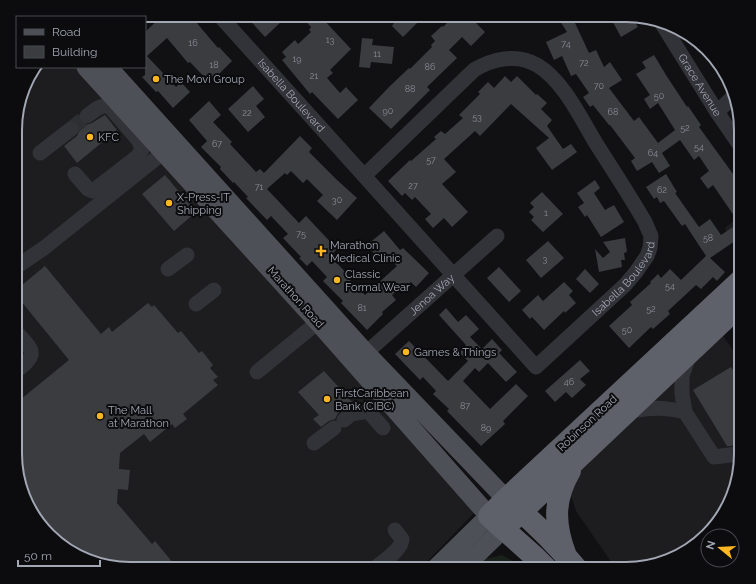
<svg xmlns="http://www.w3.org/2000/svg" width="756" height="584" font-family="Raleway,sans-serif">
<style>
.built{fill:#1d1d20}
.green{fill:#19211a}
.building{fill:#3b3c40}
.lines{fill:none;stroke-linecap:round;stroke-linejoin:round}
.minor-tunnel{stroke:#2e2f33;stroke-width:15;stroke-dasharray:15 8;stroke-linecap:butt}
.minor{stroke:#323338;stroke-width:15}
.major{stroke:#4e5057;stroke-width:19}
.highway{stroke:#5e6169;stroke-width:22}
.poi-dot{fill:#fbb721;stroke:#0c0c0e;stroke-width:1.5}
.labels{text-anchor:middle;stroke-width:4;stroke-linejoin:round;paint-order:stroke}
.number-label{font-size:9px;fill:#888c97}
.poi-label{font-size:11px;fill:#a2a7b4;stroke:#0c0c0e;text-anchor:start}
.street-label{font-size:11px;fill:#a2a7b4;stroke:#0c0c0e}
.rim{fill:none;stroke:#a2a7b4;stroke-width:2}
</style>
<rect width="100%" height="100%" fill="#111113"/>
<path class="built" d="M35 67H88L480 507 420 569H123L86 560 54 540 27 505 15 462 16 115 30 73Z
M741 215V259L725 228Z
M722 334 741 362V462L732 498 712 530 670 560 626 569H616L576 511 567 483Z"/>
<path class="green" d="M502 555 518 564 522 569H475L486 559Z"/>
<path class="building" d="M163 15H190L218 48 219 47 232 61 210 83 190 62 188 63 167 38 147 56 176 87 181 82 190 92 173 108 158 91 156 92 142 77 145 75V32Z
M245 15H277L282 21 265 37Z
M300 15H322V18L351 49 330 70 333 73 327 78 340 93 346 87 358 100 338 119 312 92 310 94 282 60 286 57 282 52 295 40 298 44 311 32 309 30 311 27Z
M386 15H425L403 37 392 26 394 23Z
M455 15H468L485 32 471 46 462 37 449 50 457 58 427 87 430 90 391 129 369 108 389 87 409 68 410 69 432 47 431 45 435 41 431 36 442 26 443 27Z
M556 15H587L575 23 589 53 596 50 604 67 610 62 622 80 609 88 634 121 639 117 658 143 675 130 658 103 650 109 644 99 650 95 636 74 646 68 642 62 654 55 666 75 687 107 688 106 701 125 699 127 741 185V237L710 258 725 272 717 281 713 277 701 289 696 285 668 311 670 314 653 329 651 327 629 348 609 326 632 305 630 302 651 283 650 282 658 274 661 278 670 269 681 280 706 256 685 224 682 226 664 201 660 203 657 197 654 199 646 187 666 174 677 192 675 193 699 227 710 219 721 235 739 223 713 185 708 189 700 178 709 171 699 156 694 160 680 140 662 153 670 166 659 173 652 162 637 171 631 161 635 158 610 125H609L593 105 590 107 583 97 589 93 576 74 571 76 562 56 554 60 546 42 567 32Z
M609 15H631L638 27 621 37Z
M362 38 373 39 372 45 394 47 392 64 371 62 370 68 359 67Z
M505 76 511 82 517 76 536 95 537 94 547 103 541 109 552 120 547 126 563 149 571 144 577 152 552 170 536 148 549 138 511 104 480 136 475 131 444 159 456 172 442 184 468 212 452 227 444 218 433 228 425 219 431 214 415 197 412 200 405 193 402 196 388 181 410 160 411 161 436 139 434 137 441 131 445 134 463 118 459 115 480 94 478 92 488 82 494 88Z
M253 86 264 99 256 106 265 117 248 132 228 109Z
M209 101 221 115 213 122 232 142 230 144 256 172 260 169 264 173 300 136 312 148 309 152 337 180 357 198 337 220 317 201 323 195 307 179 303 183 291 171 287 175 285 173 267 189 299 223 306 216 337 249 333 253 336 257 333 259 351 278 350 280 365 295 397 266 385 254 379 259 367 245 384 231 400 250 403 248 429 273 416 287 411 282 407 286 405 283 392 295 396 300 382 312 383 314 367 330 341 303 343 301 323 281 327 277 312 261 307 266 299 258 301 257 283 238 288 234 271 216 267 220 246 198 248 197 234 182 233 183 220 169 221 167 201 147 207 141 189 120Z
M105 115 117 130 77 163 64 146 77 136 80 129 86 125 92 123Z
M165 175 196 212 174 231 142 194Z
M595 180 600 188 594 193 605 210 614 205 624 222 601 237 587 215 585 217 578 207 584 203 577 193Z
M542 192 563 214 543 232 531 220 534 217 529 212 534 207 530 203Z
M625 238 627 252 624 253 625 260H621L622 267 599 272 595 249 603 258 610 252 603 242Z
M548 241 564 258 541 278 526 260Z
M45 266 101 334 109 327 112 332 148 303 152 307 154 305 178 333 181 331 199 353 202 351 213 365 210 368 218 377 213 380 218 385 183 414 187 419 175 428 172 424 150 442 144 434 120 453 119 469 130 470 128 490 118 489 117 503 152 544 155 541 178 569H123L86 560 54 540 27 505 15 462V404L69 360 16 295V290Z
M499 267 521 291 509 302 487 278Z
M585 269 599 284 590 293 576 279Z
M564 282 573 291 569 295 576 303 565 313 564 311 544 330 532 317 530 319 522 310 538 295 543 301Z
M446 308 458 322 466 315 479 329 470 337 482 349 492 339 502 350 499 353 517 372 506 382 488 363 479 372 475 368 463 381 490 409 516 384 528 396 503 421 505 424 481 446 447 411 449 409 433 394 436 391 423 377 420 380 395 354 409 341 448 381 468 361 459 352 466 345 439 315Z
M580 360 590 371 580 379 586 385 572 398 566 392 555 402 545 391Z
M731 367 741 382V440L732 446H727L693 390Z
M324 371 354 404 345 407 338 413 335 419 329 421 321 427 313 419 319 415 298 392Z"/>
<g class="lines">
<path class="minor-tunnel" d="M71 129 87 116"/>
<g class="minor">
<path id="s1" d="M219 15C325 132 430 249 536 367L625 285 636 272 647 256 650 248 651 236 645 222C630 196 613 170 597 145 581 119 564 81 537 65 517 53 492 59 474 70L364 176"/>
<path id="s2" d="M661 22 717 112 741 147"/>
<path d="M717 112 733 97"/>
<path d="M40 153 71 129"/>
<path d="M75 174 88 189 93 191 137 157 142 150 139 141 110 107C101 103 94 111 87 116"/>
<path d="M16 267 44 248 164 152"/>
<path d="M168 269 187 255"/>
<path d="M196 304 214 290"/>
<path id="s3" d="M366 353 497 236"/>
<path d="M687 356 688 359 682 376V394L685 412 714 457 737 454 741 460"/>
<path d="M15 372C39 353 34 352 16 332"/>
<path d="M257 372 318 322"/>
<path d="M633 406 637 410C655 407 667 408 685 412"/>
<path d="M344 420 351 414 368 411 383 428"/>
<path d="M314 443 334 428"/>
<path d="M374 569C382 562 402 550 402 539L395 530"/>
</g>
<path class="major" d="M86 67 318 322 489 516 435 569
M108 67 366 353 506 499
M462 569 503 529"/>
<path class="highway" d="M510 502C534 522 557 545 577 569
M503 529 741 304
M566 556C554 525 553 500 570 471
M547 569 536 558 489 516 506 499 741 280"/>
</g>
<g class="poi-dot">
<circle cx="156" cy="79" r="4"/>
<circle cx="90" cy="137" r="4"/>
<circle cx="169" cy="203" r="4"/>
<path d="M319 245h4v4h4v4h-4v4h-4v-4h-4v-4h4z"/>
<circle cx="337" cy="280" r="4"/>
<circle cx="406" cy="352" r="4"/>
<circle cx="327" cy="399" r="4"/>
<circle cx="100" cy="416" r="4"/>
</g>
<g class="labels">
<g class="number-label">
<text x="330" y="43">13</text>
<text x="193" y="46">16</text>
<text x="566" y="47">74</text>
<text x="377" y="57">11</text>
<text x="297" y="62">19</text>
<text x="584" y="66">72</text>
<text x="214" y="68">18</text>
<text x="430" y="70">86</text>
<text x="314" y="79">21</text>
<text x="599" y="89">70</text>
<text x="410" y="92">88</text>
<text x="659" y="99">50</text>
<text x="388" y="114">90</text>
<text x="613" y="115">68</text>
<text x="247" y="116">22</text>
<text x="477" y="120">53</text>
<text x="685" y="131">52</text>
<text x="217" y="147">67</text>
<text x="699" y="150">54</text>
<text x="653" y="156">64</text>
<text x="431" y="163">57</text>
<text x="413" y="189">27</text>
<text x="259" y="190">71</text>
<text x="662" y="193">62</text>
<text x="337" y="203">30</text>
<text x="546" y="216">1</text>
<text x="301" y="237">75</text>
<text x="708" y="241">58</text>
<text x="545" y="262">3</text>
<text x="670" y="289">54</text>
<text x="362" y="311">81</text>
<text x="651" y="312">52</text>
<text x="627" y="333">50</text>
<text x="569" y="385">46</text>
<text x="465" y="409">87</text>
<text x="486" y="431">89</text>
</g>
<g class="poi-label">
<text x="164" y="83">The Movi Group</text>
<text x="98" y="141">KFC</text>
<text x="177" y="201">X-Press-IT<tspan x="177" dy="13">Shipping</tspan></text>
<text x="330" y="249">Marathon<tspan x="330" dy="13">Medical Clinic</tspan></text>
<text x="345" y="278">Classic<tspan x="345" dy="13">Formal Wear</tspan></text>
<text x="414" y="356">Games &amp; Things</text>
<text x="335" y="397">FirstCaribbean<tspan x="335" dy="13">Bank (CIBC)</tspan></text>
<text x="108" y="414">The Mall<tspan x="108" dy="13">at Marathon</tspan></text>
</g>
<g class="street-label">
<text dy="4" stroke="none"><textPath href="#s2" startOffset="74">Grace Avenue</textPath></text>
<text dy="4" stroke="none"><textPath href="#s1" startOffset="108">Isabella Boulevard</textPath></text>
<text dy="4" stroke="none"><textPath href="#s1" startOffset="599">Isabella Boulevard</textPath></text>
<text dy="4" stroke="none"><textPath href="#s3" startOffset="88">Jenoa Way</textPath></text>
<text transform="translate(296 297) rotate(48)" y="4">Marathon Road</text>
<text transform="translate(587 423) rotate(-43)" y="4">Robinson Road</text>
</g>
</g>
<path d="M0 0H756V584H0ZM130 22H626A108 108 0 0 1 734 130V454A108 108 0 0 1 626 562H130A108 108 0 0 1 22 454V130A108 108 0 0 1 130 22Z" fill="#0c0c0e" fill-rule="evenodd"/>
<path class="rim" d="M130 22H626A108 108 0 0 1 734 130V454A108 108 0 0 1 626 562H130A108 108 0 0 1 22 454V130A108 108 0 0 1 130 22Z"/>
<rect x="16" y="16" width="130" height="52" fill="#0c0c0e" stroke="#484a50"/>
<rect x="24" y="29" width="20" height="6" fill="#4e5057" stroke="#484a50"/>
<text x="52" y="36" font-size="12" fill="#a2a7b4">Road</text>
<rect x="24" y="46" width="20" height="12" fill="#3b3c40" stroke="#484a50"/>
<text x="52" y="56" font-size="12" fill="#a2a7b4">Building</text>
<g transform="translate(720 548) rotate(288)"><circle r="19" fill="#0c0c0e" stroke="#484a50"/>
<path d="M0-3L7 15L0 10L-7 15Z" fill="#fbb721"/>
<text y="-6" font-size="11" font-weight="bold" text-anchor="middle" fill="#a2a7b4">N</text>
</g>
<path d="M18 560v6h82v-6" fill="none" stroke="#a2a7b4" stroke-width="2"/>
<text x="24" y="560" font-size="12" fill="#a2a7b4" stroke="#0c0c0e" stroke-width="3" paint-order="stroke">50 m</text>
</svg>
